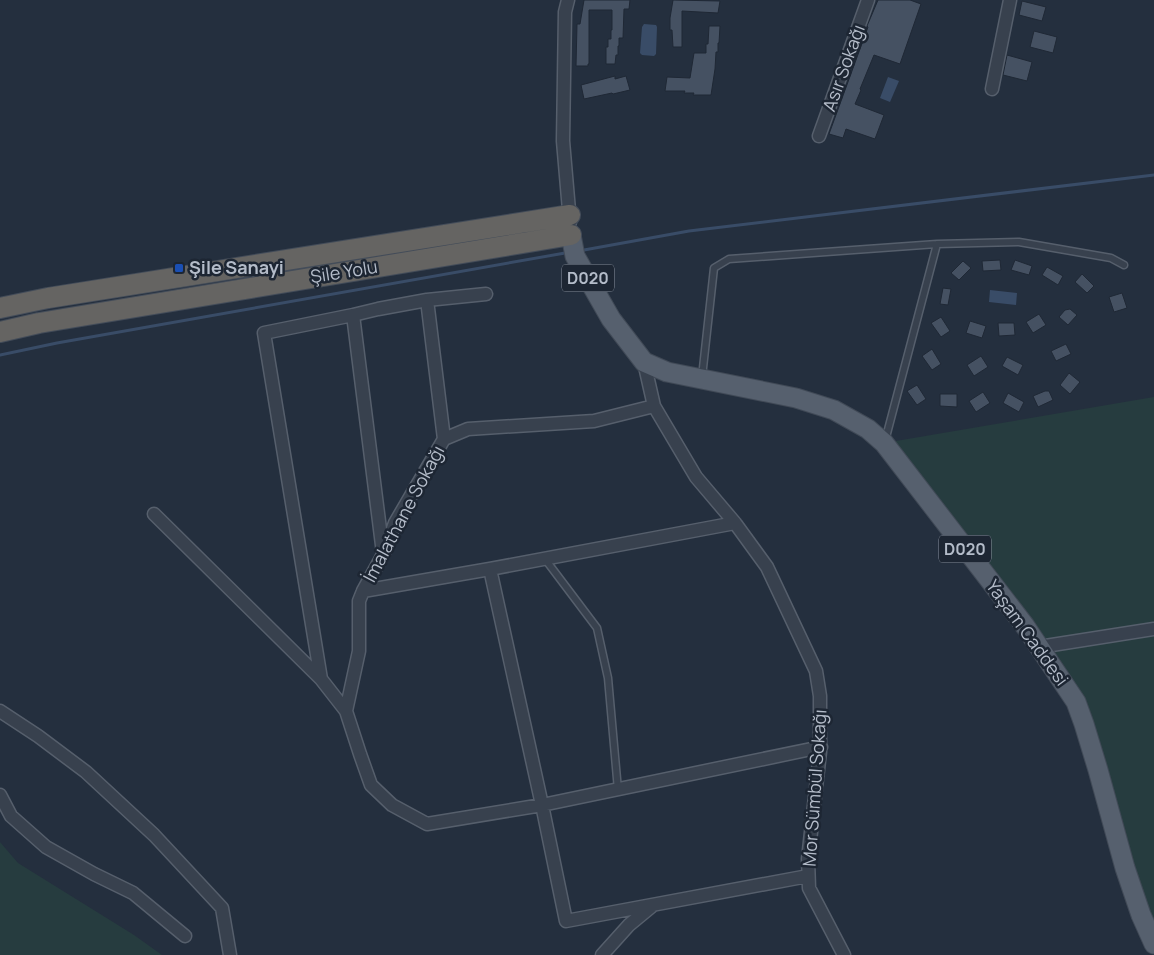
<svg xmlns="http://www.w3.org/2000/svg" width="1154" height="955" font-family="Manrope,sans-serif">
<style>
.green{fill:#263c3f}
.water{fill:#394c67}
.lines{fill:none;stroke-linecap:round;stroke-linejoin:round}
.stream{stroke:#394c67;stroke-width:3}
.building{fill:#455162;stroke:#1f2835}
.service-casing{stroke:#565f6c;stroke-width:9}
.minor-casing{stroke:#565f6c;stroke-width:15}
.primary-casing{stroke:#414a57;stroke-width:21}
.trunk-casing{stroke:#434c59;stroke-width:22}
.service{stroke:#38414e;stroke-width:6}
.minor{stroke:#38414e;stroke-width:12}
.primary{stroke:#56606e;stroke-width:19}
.trunk{stroke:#656462;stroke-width:20}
.transit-dot{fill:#1a4fb4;stroke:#1d2633;stroke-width:2}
.labels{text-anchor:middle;stroke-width:5;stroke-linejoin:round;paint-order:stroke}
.shield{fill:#1d2633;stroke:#878f9c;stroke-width:1}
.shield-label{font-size:16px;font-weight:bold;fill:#b4bcc9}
.street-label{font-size:18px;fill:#b4bcc9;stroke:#1d2633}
.poi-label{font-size:18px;font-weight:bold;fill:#b4bcc9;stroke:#1d2633;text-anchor:start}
</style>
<rect width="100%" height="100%" fill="#242f3e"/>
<path class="green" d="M1154 397V939L1076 702 884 443Z
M0 842 18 863 134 935 162 955H0Z"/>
<path class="water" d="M644 24 656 25 657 27 656 54 654 56 642 55 640 53 642 27Z
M888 77 899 81 890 102 880 98Z
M990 290 1017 293 1016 305 989 302Z"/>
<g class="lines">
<path class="stream" d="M584 250 689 231 1154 175
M0 355 57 343 565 253"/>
</g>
<path class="building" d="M584 0H630L629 9H624L623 38H619V46H618V55H616L615 64H606V47H608V39H611V30H612V10H589V64H588V66H576L577 24H580Z
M673 0 720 1 718 13 682 11V47H673L672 30H670V18Z
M878 0H910L921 4 900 64 874 55 860 89 861 90 855 104 884 115 875 139 846 129 843 138 829 134 868 27 867 26Z
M1022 1 1046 7 1042 21 1019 15Z
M709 26H720L719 43H718V52H716L715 69 711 95H693L694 93H684L685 91H665L667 77 690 78 694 53H706V44H708Z
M1034 31 1057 37 1053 53 1030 47Z
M1007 55 1032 62 1027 81 1003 75Z
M615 76V79L626 76 630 90 613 94 612 93 584 99 581 85Z
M1000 260 1001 270 983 271 982 261Z
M1015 260 1032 266 1029 275 1011 270Z
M963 261 971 268 959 280 951 273Z
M1047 267 1063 276 1058 285 1042 275Z
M1082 274 1094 286 1087 293 1075 282Z
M943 288 951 289 948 305 940 304Z
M1122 293 1127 308 1114 312 1109 297Z
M1070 309 1077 315 1068 325 1059 317 1065 310Z
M1039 314 1046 325 1033 333 1026 322Z
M941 317 950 331 941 337 931 323Z
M970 321 986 326 982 338 966 333Z
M998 323H1014L1015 335 999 336Z
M1066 344 1071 354 1056 361 1051 351Z
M932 349 941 364 932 370 922 356Z
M981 356 988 367 974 376 967 365Z
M1007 357 1023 365 1018 375 1002 366Z
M1069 373 1080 382 1070 394 1060 385Z
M917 385 926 399 917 405 907 391Z
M1045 391H1049L1053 400 1038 407 1033 396Z
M983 392 990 403 976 412 969 401Z
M1008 393 1024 402 1019 412 1003 403Z
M940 394H957V407L940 406Z"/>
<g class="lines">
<g class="service-casing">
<path id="service" d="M702 377 714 268 729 259 937 244 1019 242 1111 258 1124 265
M885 441 937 244
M545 559 597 628 608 678 618 790"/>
</g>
<g class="minor-casing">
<path id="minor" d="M568 0 565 12 563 141 570 222
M992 89 1010 0
M819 136 868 0
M486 294 427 300 378 309 353 315 264 333 321 679 346 711 360 754 371 785 392 805 427 824 542 805 821 747
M427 300 444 439
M353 315 383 553
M644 362 654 406 696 477 735 523 767 567 816 671 820 696V752L808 859 809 888 844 955
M154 514 321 679
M490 569 542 805 566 921 808 876
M363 591 490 569 735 523
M1039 647 1154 629
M0 711 38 736 86 772 154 835 222 908 230 955
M346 711 359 651V601L363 591 384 553 395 523 444 439 468 429 594 421 654 406
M0 795 11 816 46 847 94 874 133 893 185 936
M602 955 629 925 652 906"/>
</g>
<g class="primary-casing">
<path id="primary" d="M571 235 575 256 611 319 644 362 667 372 796 398 834 410 868 429 884 443 1025 626 1076 702 1084 724 1098 770 1125 868 1141 915 1154 944"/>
</g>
<g class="trunk-casing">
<path id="trunk" d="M0 308 48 298 570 215
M0 332 39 323 571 235"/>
</g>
<use href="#service" class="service"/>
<use href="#minor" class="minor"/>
<use href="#primary" class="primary"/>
<use href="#trunk" class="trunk"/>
</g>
<rect class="transit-dot" x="174" y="263" width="10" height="10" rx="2.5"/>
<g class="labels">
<g class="shield">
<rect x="562" y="264.5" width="52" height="27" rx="4"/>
<rect x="939" y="535.5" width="52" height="27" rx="4"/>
</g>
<g class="shield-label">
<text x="588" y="284">D020</text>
<text x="965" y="555">D020</text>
</g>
<g class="street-label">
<text transform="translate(844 68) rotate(-70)" y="6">Asır Sokağı</text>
<text transform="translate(344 272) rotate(-9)" y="6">Şile Yolu</text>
<text transform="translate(404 514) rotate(-62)" y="6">İmalathane Sokağı</text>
<text transform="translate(1027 633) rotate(54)" y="6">Yaşam Caddesi</text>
<text transform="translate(815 788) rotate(-86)" y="6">Mor Sümbül Sokağı</text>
</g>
<g class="poi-label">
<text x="189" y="274">Şile Sanayi</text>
</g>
</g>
</svg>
